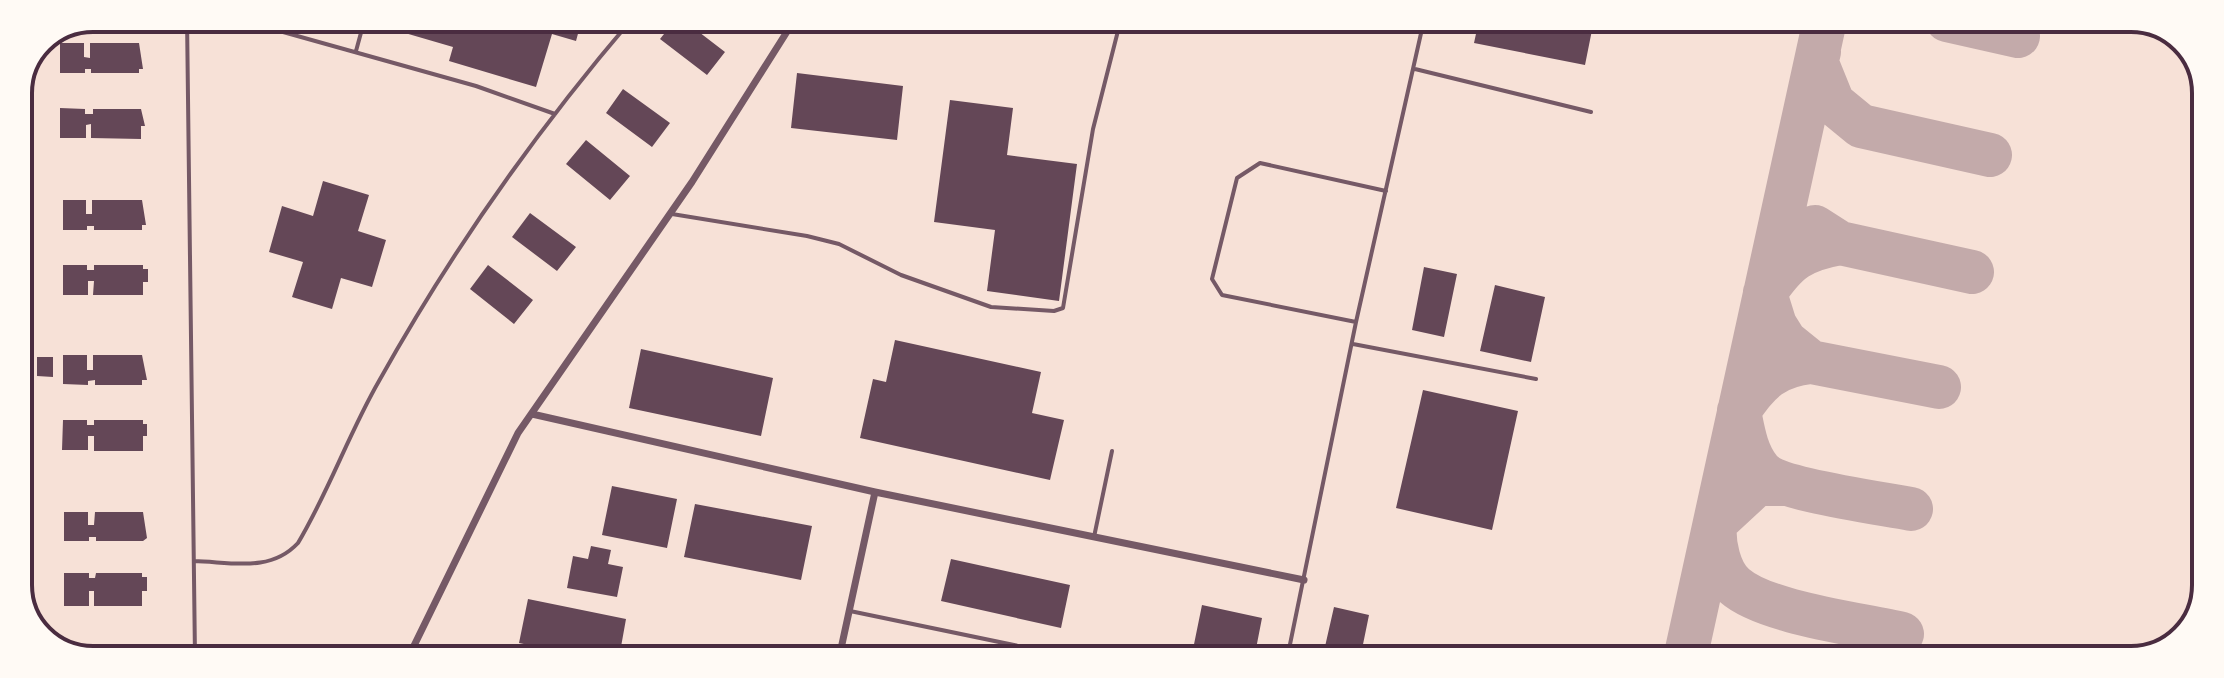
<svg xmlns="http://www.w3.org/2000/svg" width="2224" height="678" font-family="Figtree,sans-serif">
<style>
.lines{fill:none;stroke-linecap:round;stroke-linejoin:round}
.taxiway{stroke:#c3aaaa;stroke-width:44}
.building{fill:#644757}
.service{stroke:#755966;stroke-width:4}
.minor{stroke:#755966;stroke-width:7}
.rim{fill:none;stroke:#4a2c40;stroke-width:4}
</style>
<rect width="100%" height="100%" fill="#f7e1d7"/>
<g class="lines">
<path class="taxiway" d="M1947 20 2018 36
M1819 52 1816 61 1833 103 1861 126 1990 155
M1815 227 1840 243 1972 272
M1840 243C1801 250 1787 260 1765 293L1775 325 1785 341 1811 362 1939 387
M1811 362C1775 366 1759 380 1739 411 1743 431 1746 453 1760 470 1777 490 1881 503 1911 509
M1783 484H1757L1715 523C1713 543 1719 573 1735 586 1766 613 1860 624 1902 634
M1685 659 1825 20"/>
</g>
<path class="building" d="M409 18 582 19 576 41 552 34 536 87 449 61 453 47 405 33Z
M676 19H682L725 52 707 75 660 39Z
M1479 20H1594L1585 65 1474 43Z
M60 43H84V57L90 58V43H139L143 69H139V73H91V69H85V73H60Z
M797 73 903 86 897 140 791 128Z
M623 89 670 123 652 147 606 113Z
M950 100 1013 108 1007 155 1077 164 1059 301 987 291 995 230 934 222Z
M60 108 85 109V114H93V109H141L145 126H141V139L91 138V124L86 125V138H60Z
M586 140 630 176 610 200 566 164Z
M323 181 369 195 358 231 386 240 372 287 341 278 332 309 292 297 303 262 269 252 282 206 313 216Z
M63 200H86V214H92V200H142L146 225H142V230H94V226H87V230H63Z
M530 213 576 247 557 271 512 237Z
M63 265H87V270H94V265H143V269H148V282H143V295H93L94 281H88V295H63Z
M488 265 533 300 514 324 470 289Z
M1424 267 1457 274 1444 337 1412 330Z
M1495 285 1545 297 1531 362 1480 351Z
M895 340 1041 372 1032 413 1064 420 1050 480 860 438 873 379 886 382Z
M641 349 773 378 761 436 629 408Z
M63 355H87V370H93V355H142L147 380H142V385H95V380L88 381V385L63 384Z
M37 357H53V377L37 376Z
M1423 390 1518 411 1492 530 1396 508Z
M63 420H87V425H94V420H143V424H147V436H143V451H94V436H88V450H62Z
M612 486 677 499 667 548 602 535Z
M695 504 812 526 801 580 684 557Z
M64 512H88V525H94L95 512H143L147 538 143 541H96V537H89V541H64Z
M591 546 611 550 608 564 623 567 617 597 567 588 573 556 588 559Z
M951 559 1070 585 1061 628 941 601Z
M64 573H89V578H95L96 573H142V577H147V591H142V606H94V591H89V606H64Z
M528 599 626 619 619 658H592L519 643Z
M1202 605 1262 618 1254 659H1191Z
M1334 607 1369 615 1360 659 1324 651Z"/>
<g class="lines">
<path class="service" d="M187 18 195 657
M233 18 476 86 555 114
M356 51 365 18
M1415 69 1591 112
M672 214 807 236 839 244 901 275 991 307 1054 311 1063 308 1093 129 1121 19
M1356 322 1222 295 1212 279 1237 178 1260 163 1386 191
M1353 344 1536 379
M1094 537 1112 451
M194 561C232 562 270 573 298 543 329 491 349 433 379 381 451 252 536 131 632 19
M850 611 1038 650 1053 659
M410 655 422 658
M1287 659 1356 322 1424 20"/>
<path class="minor" d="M532 414 875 492 1304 580
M408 658 518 433 692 182 795 19
M839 658 875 492"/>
</g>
<path d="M0 0H2224V678H0ZM93 32H2131A61 61 0 0 1 2192 93V585A61 61 0 0 1 2131 646H93A61 61 0 0 1 32 585V93A61 61 0 0 1 93 32Z" fill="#fffaf5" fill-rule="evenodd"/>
<path class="rim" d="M93 32H2131A61 61 0 0 1 2192 93V585A61 61 0 0 1 2131 646H93A61 61 0 0 1 32 585V93A61 61 0 0 1 93 32Z"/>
</svg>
